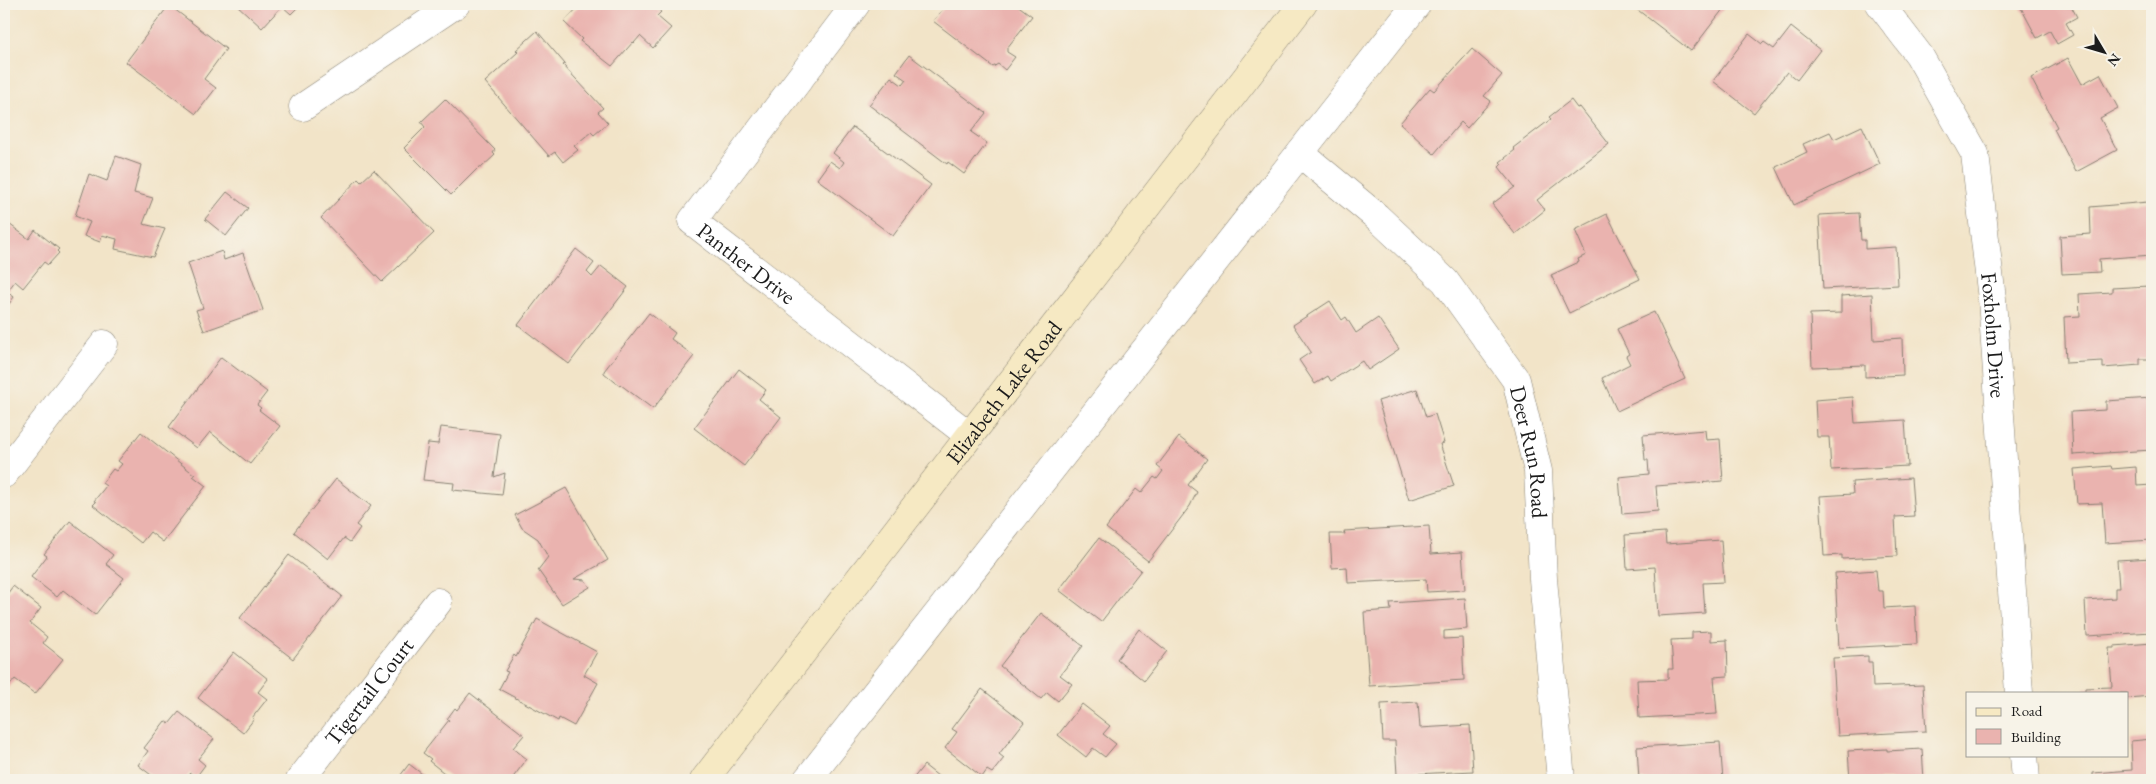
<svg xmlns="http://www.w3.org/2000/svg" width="2156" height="784" font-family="'EB Garamond',serif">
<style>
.building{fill:#eab3af}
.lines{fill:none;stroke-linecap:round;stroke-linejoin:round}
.street-casing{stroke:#878072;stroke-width:29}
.secondary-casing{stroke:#878072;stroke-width:29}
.street{stroke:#fff;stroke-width:28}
.secondary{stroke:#f6e9c3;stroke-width:28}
.labels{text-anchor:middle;stroke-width:5;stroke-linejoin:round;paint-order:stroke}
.street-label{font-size:22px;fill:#1c1c1c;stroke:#f7f3e8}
</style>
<rect width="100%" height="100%" fill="#f7f3e8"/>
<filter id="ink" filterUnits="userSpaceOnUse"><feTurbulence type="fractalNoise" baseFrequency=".02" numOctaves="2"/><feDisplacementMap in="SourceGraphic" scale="10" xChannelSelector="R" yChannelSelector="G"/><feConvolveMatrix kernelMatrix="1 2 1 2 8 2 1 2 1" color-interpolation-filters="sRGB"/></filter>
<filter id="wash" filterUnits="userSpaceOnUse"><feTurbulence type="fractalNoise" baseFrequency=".0096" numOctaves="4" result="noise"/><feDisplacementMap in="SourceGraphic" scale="20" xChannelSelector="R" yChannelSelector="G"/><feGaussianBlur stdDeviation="1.12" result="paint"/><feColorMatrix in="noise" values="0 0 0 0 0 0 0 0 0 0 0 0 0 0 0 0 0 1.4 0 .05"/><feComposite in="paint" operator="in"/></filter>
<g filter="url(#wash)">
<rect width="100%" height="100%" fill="#f2e4c8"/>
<g id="blocks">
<path class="building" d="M236 4H301L291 14 282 6 262 28Z
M581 4H651L661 12 657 16 671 28 653 48 640 36 634 43 633 42 612 66 580 41 582 39 564 22Z
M947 4H1016L1032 16 1007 48V52L1015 57 1005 70 998 64 993 67 933 21Z
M1630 4H1727L1691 51Z
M2019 4H2070L2077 17 2066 23 2073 35 2057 44 2050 31 2037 38Z
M169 5 226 49 204 79 216 88 196 114 126 62Z
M1791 27 1820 50 1797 80 1787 72 1754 113 1713 81 1749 34 1762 44 1764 42 1774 49Z
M537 31 565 64 563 65 603 108 598 112 608 123 594 135 591 132 574 146 578 150 563 162 555 152 549 156 485 82 518 52 516 50Z
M1472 49 1502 75 1484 96 1491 101 1467 128 1461 122 1434 154 1400 123 1430 88 1434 91Z
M909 55 986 113 971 132 987 143 964 174 948 162 947 164 869 105 891 77 902 85 906 80 896 73Z
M2068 58 2082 84 2100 74 2118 108 2100 118 2117 150 2076 172 2054 129 2057 127 2031 78Z
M445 99 495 150 493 153 495 155 481 168 479 167 451 195 404 148 425 127 421 122Z
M1571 100 1577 108 1580 107 1609 144 1537 200 1545 210 1515 234 1492 204 1515 187 1499 167 1502 164 1500 162 1515 150 1513 148 1551 119 1549 117Z
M1862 126 1880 164 1794 205 1776 167 1807 152 1803 144 1830 132 1834 139Z
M853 127 931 185 893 236 817 179 830 161 840 168 844 162 833 153Z
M116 156 141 165 134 193 153 198 143 224 165 229 153 257 115 249 117 239 102 235 100 242 84 236 90 222 75 216 89 174 107 181Z
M374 170 434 233 382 282 321 218 358 179 361 182Z
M227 192 248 208 226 236 205 219Z
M2148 202 2152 255 2099 259 2100 272 2062 274 2060 236 2091 234 2090 207Z
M1859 213 1861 240H1865V249L1896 247 1898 285 1823 289 1819 215Z
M1607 214 1640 279 1569 313 1551 275 1579 262 1578 259 1586 255 1575 230Z
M5 221 29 239 35 230 59 249 57 251 59 253 48 265 44 262 23 288 15 281 7 292 14 297 6 308 4 306Z
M576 249 594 263 587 272 592 277 601 266 628 287 569 364 518 325Z
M222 251 224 260 243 253 263 310 204 331 196 310 203 308 188 263Z
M2149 286 2152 318V359H2140V365L2103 368V361L2066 363 2064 317 2080 316 2079 294 2112 292V288Z
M1872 294 1874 340 1902 338 1903 375 1865 377V365L1812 367 1810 314 1841 313V296Z
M1330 301 1342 320 1346 317 1356 333 1378 318 1399 349 1368 370 1362 361 1331 381 1328 376 1315 384 1299 360 1311 352 1293 325Z
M1654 312 1685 379 1617 411 1602 378 1630 364 1626 356 1629 354 1617 329Z
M649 313 675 333 671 339 694 356 653 409 621 385 620 386 604 373V371Z
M221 357 267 392 257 405 261 408 259 410 280 426 250 464 210 432 197 448 169 427Z
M739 369 766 390 759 399 781 417 744 466 694 428Z
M1417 389 1426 417 1435 414 1444 443 1440 444 1454 486 1409 500 1378 401Z
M1853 397 1855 423 1905 420 1908 466 1831 470 1829 437H1817L1815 400Z
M2152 398V450L2073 455 2071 412 2106 410V401Z
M441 427 500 434 494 477 505 473 502 495 453 490 454 483 423 480 428 443 438 444Z
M1705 430 1706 440 1720 439 1723 481 1656 486 1658 511 1622 514 1619 477 1649 474 1648 460H1645L1643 435Z
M141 432 195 475 193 476 206 486 163 542 150 532 141 543 93 505 96 502 94 501 106 486 102 483 113 469 116 471 122 464 118 461Z
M1179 437 1207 459 1188 485 1197 492 1190 506 1148 561 1106 528 1136 489 1141 493 1154 477 1157 479 1163 471 1157 466Z
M2111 466 2112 469 2136 467 2137 486 2152 485V540L2105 543 2102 503 2077 504 2074 469Z
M1911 478 1914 516 1895 517 1897 556 1842 559V555L1824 556 1820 496 1853 494 1852 482Z
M336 479 371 506 356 525 360 528 350 542 344 538 328 559 294 532Z
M566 488 608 560 574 579 585 580 590 587 562 604 538 570 548 557 538 539 522 528 515 515Z
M70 521 113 555 106 564 124 578 95 615 63 590 57 597 31 577 47 556 44 554Z
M1429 526 1431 554 1462 552 1465 590 1427 592 1426 579 1348 583 1347 567 1332 568 1330 534H1345L1344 531Z
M1665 532 1666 544 1721 540 1724 582 1703 583 1705 613 1658 616 1655 567 1627 569 1625 535Z
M1099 538 1141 570 1101 622 1059 590Z
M289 555 342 596 293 659 240 618Z
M2152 558V632L2087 636 2085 600 2115 598V588H2119L2117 560Z
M1876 570 1878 591H1883L1884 608 1915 606 1917 644 1839 648 1835 573Z
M13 586 41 608 30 623 47 637 43 643 63 659 35 694 15 679 6 690 4 688V598Z
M1465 598 1467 629 1444 631V639L1462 638 1464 680 1369 686 1364 612 1391 610 1390 603Z
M1041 613 1083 646 1060 675 1072 684 1058 701 1047 692 1041 699 1000 666Z
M537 619 597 652 584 675 598 683 574 726 559 718 558 721 499 689 508 672 505 671 514 655 516 657Z
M1139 629 1167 651 1144 681 1117 659Z
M1711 631V641L1727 640 1728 676 1714 677 1717 714 1639 718 1637 680 1668 679V669H1673L1671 640 1692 639V632Z
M2152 643V696L2127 698V693H2085V688L2112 687 2109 648H2114V646Z
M234 652 268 679 258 692 267 699 252 718 254 719 243 733 198 698Z
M1868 656V662H1872L1873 687 1923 685 1926 731 1838 736 1833 658Z
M982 689 1024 722 999 754 1004 758 992 773 987 770 982 777 945 748 957 732 952 729Z
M470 693 524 735 513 748 527 759 511 780H453L429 761 431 759 423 753 449 720 447 719 455 708 457 710Z
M1418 702 1420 728 1470 725 1473 771 1397 775 1395 741H1383L1381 704Z
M1082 704 1110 726 1103 734 1116 744 1105 757 1093 748 1086 757 1058 735Z
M179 712 214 739 198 759 205 765 196 777 190 773 184 780H153L155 778 138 765 148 751 144 748 165 721 169 724Z
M2152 739V780H2093V773L2132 770 2131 741Z
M1720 742 1723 780H1639L1637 747Z
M1887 749V751L1922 749 1924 780H1850L1848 751Z
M409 764 430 780H397Z
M924 765 943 780H912Z"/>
</g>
</g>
<g filter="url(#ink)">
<use href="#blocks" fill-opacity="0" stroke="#878072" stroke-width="1"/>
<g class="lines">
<g class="street-casing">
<g id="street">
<path id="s1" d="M856 4 692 221 970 436"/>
<path id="s2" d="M1880 4 1919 55 1975 154 1992 299 2019 693"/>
<path d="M303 107 456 4"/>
<path id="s3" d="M1300 153 1377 217 1445 281 1516 380 1538 471 1543 579 1561 780"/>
<path d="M4 474 104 344"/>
<path d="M2024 755 2026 780"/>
<path id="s4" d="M300 780 438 602"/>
<path d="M807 780 1417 4"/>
</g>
</g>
<g class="secondary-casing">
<g id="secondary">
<path id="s5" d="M704 780 1303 4"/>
</g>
</g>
<use href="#street" class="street"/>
<use href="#secondary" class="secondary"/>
</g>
</g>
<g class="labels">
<g class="street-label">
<text dy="8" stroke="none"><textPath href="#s1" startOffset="341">Panther Drive</textPath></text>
<text dy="8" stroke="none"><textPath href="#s2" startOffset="360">Foxholm Drive</textPath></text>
<text dy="8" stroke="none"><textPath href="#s5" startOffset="490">Elizabeth Lake Road</textPath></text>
<text dy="8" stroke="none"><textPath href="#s3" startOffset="389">Deer Run Road</textPath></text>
<text dy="8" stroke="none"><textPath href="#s4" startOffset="112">Tigertail Court</textPath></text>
</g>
</g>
<rect width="2156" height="784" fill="none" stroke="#f7f3e8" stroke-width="20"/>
<rect x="1966" y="692" width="162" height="65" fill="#f7f3e8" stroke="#9f9d96"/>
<rect x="1976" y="708" width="25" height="8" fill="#f6e9c3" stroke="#9f9d96"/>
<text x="2011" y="716" font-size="15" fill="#1c1c1c">Road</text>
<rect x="1976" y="729" width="25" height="15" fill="#eab3af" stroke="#9f9d96"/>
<text x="2011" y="742" font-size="15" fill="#1c1c1c">Building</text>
<g transform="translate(2104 52) rotate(128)" stroke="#f7f3e8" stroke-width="4" paint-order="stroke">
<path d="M0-4L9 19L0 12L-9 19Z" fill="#1c1c1c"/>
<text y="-8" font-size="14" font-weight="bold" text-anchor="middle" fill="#1c1c1c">N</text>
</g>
</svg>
